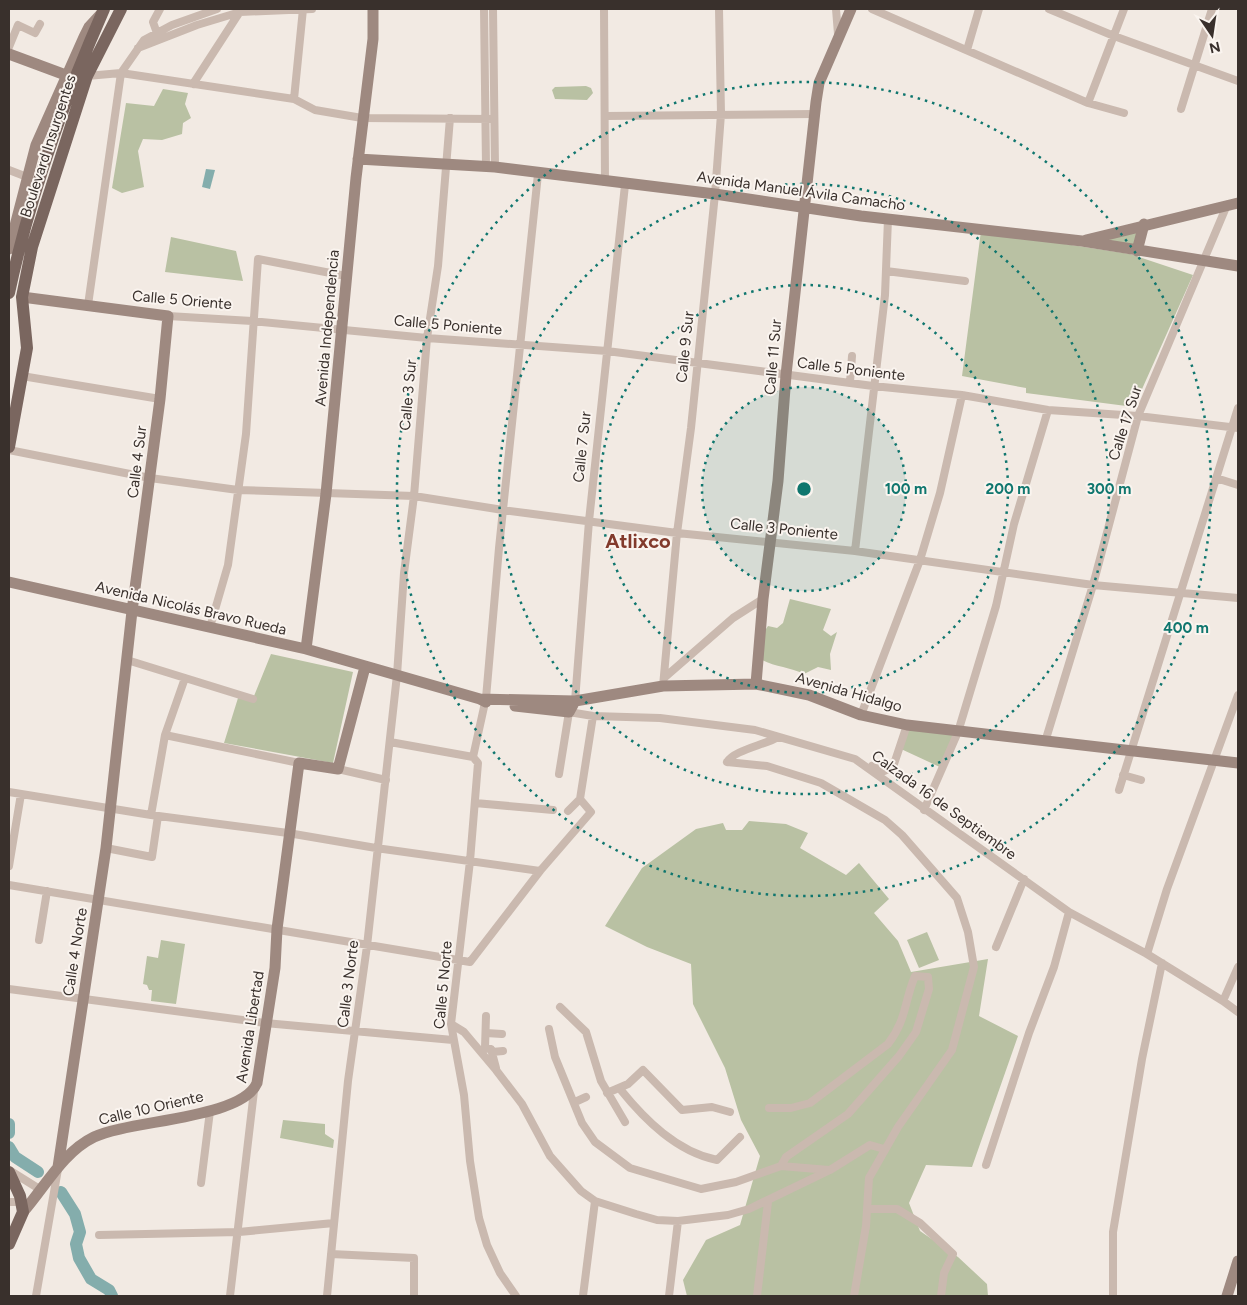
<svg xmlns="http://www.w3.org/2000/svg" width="1247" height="1305" font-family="Figtree,sans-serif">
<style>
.green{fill:#b9c1a3}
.water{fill:#84adac}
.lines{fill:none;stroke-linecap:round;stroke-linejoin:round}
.river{stroke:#84adac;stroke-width:12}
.street{stroke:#cab9af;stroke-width:8}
.secondary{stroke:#9e8980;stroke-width:11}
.primary{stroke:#7a665f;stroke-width:12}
.ring{fill:none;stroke:#0f766e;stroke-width:2.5;stroke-dasharray:2.5 5}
.labels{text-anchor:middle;stroke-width:4;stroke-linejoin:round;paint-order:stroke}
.street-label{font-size:15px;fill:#39302c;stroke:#faf4ef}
.district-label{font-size:20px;font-weight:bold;fill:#823a2c;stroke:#faf4ef}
.centre{fill:#0f766e;stroke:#faf4ef;stroke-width:2.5}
.ring-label{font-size:15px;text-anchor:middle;font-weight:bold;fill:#0f766e;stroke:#faf4ef;stroke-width:4;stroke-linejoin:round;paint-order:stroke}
</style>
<rect width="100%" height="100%" fill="#f2eae3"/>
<path class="green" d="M586 86 591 88 593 93 587 100 555 99 552 90 555 87Z
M163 89 188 93 185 104 191 118 183 123 182 134 162 140 143 139 138 151 144 187 122 193 112 188 126 103 154 106Z
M1139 230 1134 247 1095 240Z
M981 231 1130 254 1193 275 1134 407 1026 393V388L962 376Z
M171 237 236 251 243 281 165 272Z
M790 599 831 609 823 630 831 636 837 632 830 654 831 670 818 667 804 674C790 667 774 667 760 659L764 632 768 626 777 628 783 623Z
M271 654 353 672 333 763 224 743 238 698 252 701Z
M909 729 955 735 942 768 901 749Z
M749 821 786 824 808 833 800 848 846 875 859 863 889 899 874 913 898 941 911 972 988 959 979 1016 1018 1036 972 1167 926 1165 909 1203 920 1231 958 1257 987 1284 988 1296H687L683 1280 706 1240 740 1225 760 1156 741 1120 725 1068 693 1004 691 964 647 947 605 926 642 868 696 829 723 823 726 830H742Z
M927 932 939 960 919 968 907 940Z
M161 940 185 944 176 1004 151 1001 152 990H149L147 985 143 984 147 956 158 958Z
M283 1120 325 1124V1134L334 1140 333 1148 280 1138Z"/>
<path class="water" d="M206 169 215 170 210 189 202 187Z"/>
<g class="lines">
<path class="river" d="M9 1124V1133
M9 1147 15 1157 38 1172
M61 1192 75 1214 80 1232 76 1244 79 1258 91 1279 109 1290 112 1296"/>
<path class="street" d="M484 9 486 166
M493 9 495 167
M604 9 605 182
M836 9 838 34
M872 9 1088 103 1124 113
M1049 9 1114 36 1238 81
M158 36 153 22 160 9
M9 47 18 25 35 33 40 24
M138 48 197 25 240 12 312 9
M967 50 979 9
M87 76 121 73 294 99 315 110 362 118 493 119
M193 84 241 10
M294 99 303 9
M1088 103 1124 9
M1181 109 1212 9
M605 116 814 114
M9 170 27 177
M886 271 965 281
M88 305 121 73 144 40 172 25 217 9
M168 316 252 321 427 338 607 351 873 386 962 395 1048 410 1138 416 1238 428
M22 376 160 399
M850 382 852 356
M9 450 150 478 238 490 414 496 503 510 677 533 855 551 1093 585 1238 598
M1216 478 1238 485
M855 551 885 295 888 219
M210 627 228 565 246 434 258 259 346 276
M127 660 253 699
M664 678 733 618 763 599
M663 686 677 533 691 428 715 194 721 114 719 9
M575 701 589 521 625 185
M861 715 920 560 940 493 962 395
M165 735 299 763
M390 742 473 757
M1045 742 1093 585 1138 416 1227 205
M727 762 767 766 821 783 885 820 902 835 957 898 968 932 974 967 952 1050 898 1127 869 1178 866 1226 854 1296
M727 762C734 750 765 745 778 737
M872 766 884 771 893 767 907 725
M338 769 386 780
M559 774 569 712 593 716 660 718 755 730 855 759 1069 912 1147 954 1223 1001 1238 1012
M1123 775 1141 780
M1119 790 1238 408
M9 792 151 815 288 833 376 848 540 871
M475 803 553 810
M924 810 958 732 996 606 1014 524 1048 410
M568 811 580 799 593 716
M151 815 165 735 185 678
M106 848 152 857 158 816
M9 866 21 794
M9 885 470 962 540 871 591 812 580 799
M39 940 47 891
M996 947 1024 879
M1147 954 1167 889 1238 695
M9 989 265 1023 453 1040
M1223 1001 1238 967
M560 1007 586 1032 601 1081 625 1122
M486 1016 485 1048 491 1049 496 1068
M451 1024 464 1032 496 1070 522 1104 550 1156 581 1191 595 1201 636 1214 657 1220 678 1221 728 1215 749 1209 830 1170 870 1145 884 1149
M549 1029 555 1057 582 1123 595 1142 630 1168 701 1189 736 1182 781 1166
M486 1033 502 1034
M492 1052 503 1051
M620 1089C645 1120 677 1152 717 1160L740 1137
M607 1093 628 1084 643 1070 682 1110 712 1107 730 1112
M575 1102 586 1097
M769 1108H791L810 1103 888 1044C907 1019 904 1002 915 976L928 977 929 989 916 1032 899 1056 848 1114 786 1157 781 1166
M986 1165 1029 1033 1054 967 1069 912
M781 1166 829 1170
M9 1170 41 1190
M201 1183 210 1111
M9 1202H21
M868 1209H897L920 1223 953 1254 944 1273 941 1296
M99 1235 239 1232 334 1223
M331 1254 414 1258V1296
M36 1296 58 1169
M230 1296 254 1091
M327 1296 348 1081 367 946 397 675 404 573 414 496 427 338 438 266 450 118
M516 1296 500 1273 487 1245 479 1218 470 1161 464 1095 451 1024 470 861 478 763 473 757 486 698 499 548 538 174
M583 1296 595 1201
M669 1296 678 1221
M757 1296 768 1202
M1113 1296V1232L1142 1059 1162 963"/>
<path class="secondary" d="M9 54 71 77
M358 159 495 167 715 194 861 216 1082 241 1238 266
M1086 240 1238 203
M9 249 36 145 84 37 89 27 101 14
M1137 251 1144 224
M22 297 168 316 160 399 132 611 106 848 58 1167
M9 582 306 649 480 699 486 702
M306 649 326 494 356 178 373 39V9
M756 684 763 599 778 481 786 375 816 102 819 83 851 9
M480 699 575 701 663 686 756 684 809 695 861 715 907 725 1238 763
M515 706 569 712 575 701
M23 1212C45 1187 63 1152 94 1137 129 1120 242 1119 257 1083L275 968 277 929 299 763 338 769 365 667
M1227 1296 1238 1261"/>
<path class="primary" d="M9 293C30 195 64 100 104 9
M9 447 27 348 22 297 32 247 87 76 121 9
M9 1172 20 1196 23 1212 9 1244"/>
</g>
<circle cx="804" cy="489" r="102" fill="#0f766e" fill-opacity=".12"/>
<g class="ring">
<circle cx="804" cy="489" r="102"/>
<circle cx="804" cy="489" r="204"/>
<circle cx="804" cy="489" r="305"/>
<circle cx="804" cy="489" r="407"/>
</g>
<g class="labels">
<g class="street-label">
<text transform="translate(48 146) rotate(-72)" y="5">Boulevard Insurgentes</text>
<text transform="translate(801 191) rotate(8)" y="5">Avenida Manuel Ávila Camacho</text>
<text transform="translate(182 300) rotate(5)" y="5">Calle 5 Oriente</text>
<text transform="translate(448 325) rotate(5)" y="5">Calle 5 Poniente</text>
<text transform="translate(327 328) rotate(-85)" y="5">Avenida Independencia</text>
<text transform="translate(685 347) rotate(-84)" y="5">Calle 9 Sur</text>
<text transform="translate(773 357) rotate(-85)" y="5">Calle 11 Sur</text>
<text transform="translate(851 369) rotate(7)" y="5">Calle 5 Poniente</text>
<text transform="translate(408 395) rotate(-85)" y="5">Calle 3 Sur</text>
<text transform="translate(1125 423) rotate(-72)" y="5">Calle 17 Sur</text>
<text transform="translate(582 447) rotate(-84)" y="5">Calle 7 Sur</text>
<text transform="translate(137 462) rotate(-83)" y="5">Calle 4 Sur</text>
<text transform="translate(784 529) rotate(6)" y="5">Calle 3 Poniente</text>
<text transform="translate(191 608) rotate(13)" y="5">Avenida Nicolás Bravo Rueda</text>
<text transform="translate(849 692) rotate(16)" y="5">Avenida Hidalgo</text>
<text transform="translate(944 805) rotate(36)" y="5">Calzada 16 de Septiembre</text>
<text transform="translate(75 952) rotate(-81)" y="5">Calle 4 Norte</text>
<text transform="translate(348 984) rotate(-83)" y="5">Calle 3 Norte</text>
<text transform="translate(443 985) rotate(-85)" y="5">Calle 5 Norte</text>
<text transform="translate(250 1027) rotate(-81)" y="5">Avenida Libertad</text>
<text transform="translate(151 1108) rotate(-13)" y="5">Calle 10 Oriente</text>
</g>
<g class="district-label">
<text x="638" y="548">Atlixco</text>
</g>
</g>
<circle cx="804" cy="489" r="8" class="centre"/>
<g class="ring-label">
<text x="906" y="494">100 m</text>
<text x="1008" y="494">200 m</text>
<text x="1109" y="494">300 m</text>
<text x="1186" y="633">400 m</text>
</g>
<rect width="1247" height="1305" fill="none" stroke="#39302c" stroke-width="20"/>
<g transform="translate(1212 35) rotate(167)" stroke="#faf4ef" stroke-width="4" paint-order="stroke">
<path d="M0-4L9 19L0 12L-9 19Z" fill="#39302c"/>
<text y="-8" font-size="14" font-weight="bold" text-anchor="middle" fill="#39302c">N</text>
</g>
</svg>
